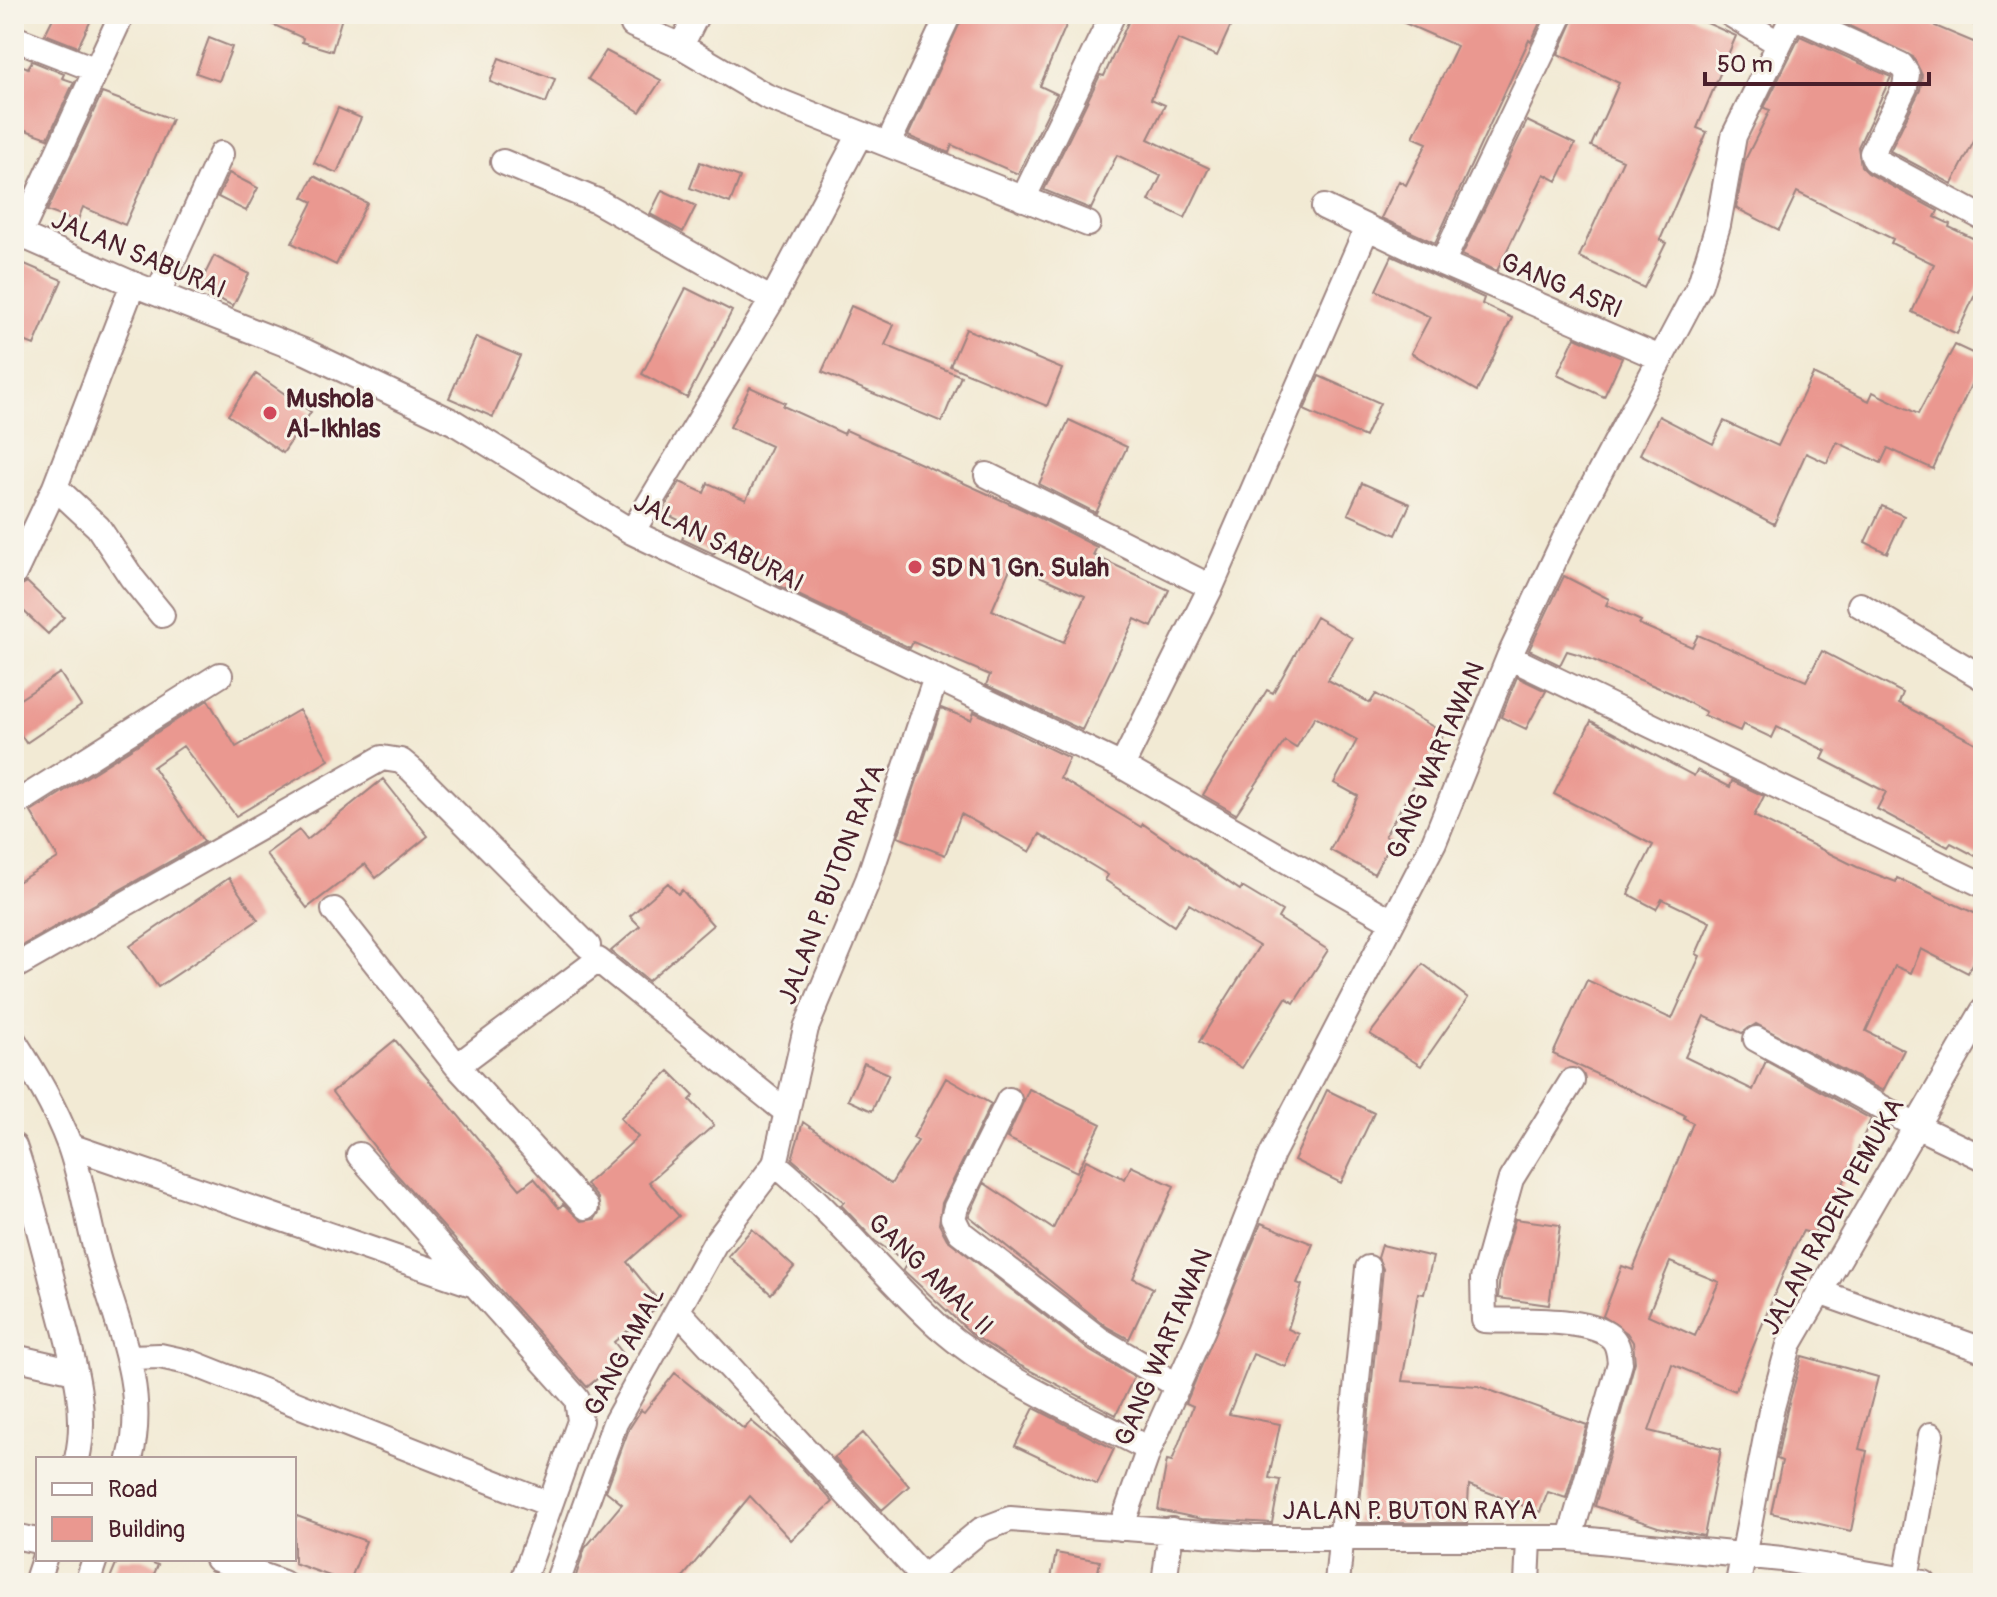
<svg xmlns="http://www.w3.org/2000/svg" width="1997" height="1597" font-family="Pangolin,sans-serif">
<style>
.building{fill:#ea9890;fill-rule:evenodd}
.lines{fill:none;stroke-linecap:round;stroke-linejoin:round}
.minor-casing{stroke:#9e8480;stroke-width:28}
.minor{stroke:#fff;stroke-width:24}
.poi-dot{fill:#d1495b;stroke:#f7f3e8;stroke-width:3}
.labels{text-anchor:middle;stroke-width:6;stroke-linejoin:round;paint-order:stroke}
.street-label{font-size:26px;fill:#4a1f2b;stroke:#f7f3e8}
.poi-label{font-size:26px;font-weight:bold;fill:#4a1f2b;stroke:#f7f3e8;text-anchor:start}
</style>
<rect width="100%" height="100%" fill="#f7f3e8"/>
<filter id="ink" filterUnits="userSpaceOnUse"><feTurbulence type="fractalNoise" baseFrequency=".0125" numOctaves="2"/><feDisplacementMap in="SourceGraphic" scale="16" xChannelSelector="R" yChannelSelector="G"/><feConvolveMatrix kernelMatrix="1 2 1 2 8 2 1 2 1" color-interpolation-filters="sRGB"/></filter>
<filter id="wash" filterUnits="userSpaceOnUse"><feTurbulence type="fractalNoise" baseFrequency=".006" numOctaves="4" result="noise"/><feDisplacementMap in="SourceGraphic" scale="32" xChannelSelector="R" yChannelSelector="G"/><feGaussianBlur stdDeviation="1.8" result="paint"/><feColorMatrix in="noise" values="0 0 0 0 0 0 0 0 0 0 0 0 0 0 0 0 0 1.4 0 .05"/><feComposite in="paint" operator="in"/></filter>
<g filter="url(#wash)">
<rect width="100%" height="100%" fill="#f2ead4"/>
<g id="blocks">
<path class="building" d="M55 14H94L78 47 45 34Z
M250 14H343L332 51 302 42 303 38Z
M964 14H1005L1022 22 1026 14H1071L1040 86 1057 94 1018 174 952 145 949 153 908 136Z
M1128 14H1236L1217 56 1178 39 1151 99 1165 105 1148 139 1209 168 1185 218 1149 201 1161 176 1117 155 1091 209 1044 190 1100 75 1104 76 1130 18Z
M1384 14H1544L1531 42 1529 40 1435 243 1381 218 1399 181 1406 185 1427 143 1413 137 1457 46Z
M1576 14H1687L1736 36 1697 128 1707 132 1660 240 1666 243 1644 288 1579 257 1623 160 1591 146 1619 83 1558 54Z
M1825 14H1941L1935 26 1983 46V124L1952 184 1890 151 1920 90 1922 75 1913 57Z
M1800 36 1891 77 1858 147 1861 166 1868 173 1938 211 1935 217 1950 224 1949 227 1983 243V277L1957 334 1912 312 1934 264 1891 243 1893 239 1797 192 1779 230 1736 208 1745 160 1770 110 1764 108Z
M209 38 232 47 219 81 196 73Z
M606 51 661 80 640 112 588 79Z
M499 58 555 79 546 103 490 82Z
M32 61 64 74 62 78 74 82 48 138 14 126V62L28 68Z
M102 93 172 119 125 225 83 207 77 222 47 211Z
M338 108 361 118 337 173 314 163Z
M1527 121 1575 144 1557 181 1544 174 1497 271 1462 255Z
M700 162 740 177 730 203 690 188Z
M229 173 258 188 246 211 218 197Z
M314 176 367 203 336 265 292 243 313 202 303 197Z
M662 190 696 206 683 232 650 214Z
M214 256 249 274 233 306 198 288Z
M1392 256 1484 298 1482 304 1512 318 1477 391 1411 353 1430 317 1376 290Z
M20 262 62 280 34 345 14 337V277Z
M686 288 732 311 687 398 642 374Z
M851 306 894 325 885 345 961 376 942 422 822 372Z
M966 329 1062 369 1047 406 950 366Z
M476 337 520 356 493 417 449 398Z
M1575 337 1622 358 1604 397 1557 375Z
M1955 345 1983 358 1933 469 1888 448 1881 463 1837 442 1827 463 1806 453 1774 524 1640 454 1659 416 1713 444 1724 421 1778 446 1813 374 1869 401 1873 392 1918 414Z
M256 374 311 412 283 453 228 415Z
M1319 376 1380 403 1365 437 1304 410Z
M750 387 785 403 783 406 844 434 846 430 1026 511 1097 547 1093 555 1169 590 1152 627 1135 619 1082 730 986 685 990 675 913 642 910 648 777 585 785 568 721 538 714 554 682 539 689 525 662 512 680 482 704 493 708 483 746 500 771 446 730 427ZM1012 564 1085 596 1064 642 992 610Z
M1069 420 1127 447 1096 513 1039 484Z
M1362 483 1410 504 1396 535 1348 514Z
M1882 506 1904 516 1887 553 1865 542Z
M1564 576 1609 599 1606 605 1641 621 1639 624 1692 647 1698 635 1806 681 1822 651 1903 693 1899 703 1983 747V860L1951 843 1948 847 1877 809 1886 792 1822 759 1826 751 1777 727 1772 738 1743 724 1740 731 1704 715 1706 712 1671 693 1581 655 1567 651 1560 665 1529 650Z
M27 582 64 617 48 634 14 602V589Z
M1316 617 1352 638 1328 680 1370 703 1376 694 1444 733 1385 836 1392 840 1374 874 1330 850 1358 796 1334 783 1357 740 1315 717 1296 748 1285 741 1236 814 1203 795 1267 690 1273 693Z
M60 673 81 706 26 743 14 724V703Z
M1517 677 1546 691 1526 729 1501 717Z
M208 700 236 747 299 710 329 760 236 816 183 746 153 767 204 842 14 950V884L58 858 31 812Z
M941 708 971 720 974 712 1069 758 1060 778 1141 827 1143 824 1240 890 1242 887 1282 911 1278 918 1328 950 1294 1003 1286 998 1242 1068 1199 1042 1259 946 1189 904 1174 926 1105 880 1108 875 1040 834 1030 852 961 814 945 855 898 837Z
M1591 721 1694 776 1697 770 1730 787 1732 781 1764 796 1754 816 1857 867 1896 882 1897 878 1983 917V945L1968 973 1921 949 1911 973 1895 966 1866 1031 1904 1050 1883 1091 1756 1024 1742 1033 1704 1016 1685 1057 1753 1090 1766 1061 1871 1119 1835 1202 1829 1200 1814 1234 1803 1231 1793 1250 1735 1391 1672 1364 1649 1431 1721 1449 1704 1536 1658 1527 1595 1506 1635 1362 1633 1342 1627 1333 1603 1316 1622 1266 1633 1270 1693 1123 1684 1118 1685 1115 1553 1054 1587 980 1672 1019 1700 956 1696 954 1710 922 1662 899 1656 909 1628 894 1653 845 1554 794ZM1670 1262 1719 1282 1695 1336 1648 1315Z
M383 779 428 836 376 878 365 864 307 908 266 854 299 830 307 840Z
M229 878 258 920 158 987 130 946Z
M668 883 678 894 682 890 713 925 648 981 611 951 640 926 630 916Z
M1423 964 1468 998 1421 1066 1370 1034Z
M395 1040 520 1189 534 1178 559 1208 563 1204 582 1221 595 1219 600 1211 598 1198 586 1184 638 1137 620 1118 669 1071 694 1096 690 1100 714 1125 649 1182 679 1216 627 1262 661 1304 614 1342 625 1356 587 1387 390 1167 332 1092Z
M864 1063 889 1074 872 1111 848 1100Z
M946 1078 991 1104 942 1203 939 1224 947 1239 1090 1351 1134 1377 1116 1415 1021 1366 972 1334 903 1270 908 1263 875 1241 841 1205 844 1202 792 1159 803 1122 891 1184 918 1141 913 1138Z
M1029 1089 1101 1124 1077 1172 1007 1138Z
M1327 1090 1374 1113 1341 1183 1294 1160Z
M1086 1160 1125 1179 1131 1166 1174 1186 1133 1278 1153 1288 1129 1339 1107 1327 969 1216 984 1183 1053 1229Z
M1515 1219 1560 1225 1549 1305 1498 1298 1500 1275Z
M1261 1223 1313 1244 1297 1283 1302 1285 1288 1329 1299 1334 1286 1367 1253 1354 1229 1414 1280 1424 1269 1478 1280 1480 1272 1523 1202 1519 1158 1510 1167 1460 1172 1461 1193 1406 1186 1403Z
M752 1229 794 1267 771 1294 728 1256Z
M1382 1245 1433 1257 1424 1294 1418 1293 1402 1381 1478 1386 1587 1425 1566 1498 1548 1492 1540 1512 1469 1485 1467 1523H1358L1383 1269 1378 1258Z
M1802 1356 1878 1377 1859 1449 1867 1451 1851 1531 1771 1513 1782 1461 1777 1459 1786 1414Z
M675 1373 744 1429 751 1421 786 1450 833 1502 791 1540 750 1496 678 1583H585L576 1576 585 1548 622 1504 606 1491 629 1429 641 1410 644 1412Z
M1034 1408 1114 1449 1097 1485 1015 1446Z
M863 1433 909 1486 882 1510 834 1458Z
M294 1515 366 1541 349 1583 294 1563Z
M1056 1553 1100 1561 1096 1583H1050Z
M118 1559H143L158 1565 150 1583H108Z"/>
</g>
</g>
<g filter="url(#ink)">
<use href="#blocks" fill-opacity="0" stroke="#9e8480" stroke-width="2"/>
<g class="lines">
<g class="minor-casing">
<path id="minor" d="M1730 14 1778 43
M1981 14 1983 15
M1793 16 1901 65 1907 74 1905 87 1872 153 1875 160 1983 218
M633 25 681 46 766 96 1088 224
M14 38 94 69
M681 46 697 14
M888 144 949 14
M503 162 597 201 772 300
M1023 199 1113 14
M1324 207 1442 263 1660 358
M14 232 133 284 306 352 455 423 632 532 1122 766 1392 921
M20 234 122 14
M1442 263 1561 14
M158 293 221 154
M987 475 1211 587
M55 487 98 527 132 578 162 615
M632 532 772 300 860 134
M14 574 55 487 133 284
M1860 605 1983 678
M1509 657 1983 885
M1122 766 1211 587 1367 228
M14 805 220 675
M334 910 457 1066 586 1207
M14 967 382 758 401 761 412 770 588 946
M1756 1039 1914 1125 1983 1158
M14 1041C35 1074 55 1107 69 1144 83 1182 88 1224 99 1262 118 1327 148 1390 130 1459
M457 1066 598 960 785 1111
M1009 1100 956 1207 953 1218 960 1232 1099 1339 1178 1386
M14 1146C31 1195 43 1245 56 1295 69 1347 90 1405 77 1459
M70 1146 472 1284
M359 1155 577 1399 580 1421 522 1583
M775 1164C835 1213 882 1275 939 1327 1000 1380 1078 1412 1149 1449
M1819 1292 1983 1350
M678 1311 923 1577
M14 1357 75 1371
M130 1357 160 1356 192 1363 549 1504
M1121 1528 1149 1449 1203 1329 1272 1154 1434 842 1509 657 1564 540 1700 284 1718 225 1734 136 1794 14
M14 1536 38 1541
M1570 1538 1620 1363C1619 1355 1619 1346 1613 1339 1593 1316 1515 1322 1484 1320L1483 1279 1511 1179 1572 1081
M217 1559 283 1583
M1906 1579 1931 1435
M36 1583 44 1559
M87 1583 95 1559
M557 1583 615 1423 715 1243 775 1164 806 1028 868 880 935 680
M916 1583 981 1530 1010 1519 1255 1538H1570L1782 1559 1924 1583
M1164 1583 1171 1530
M1337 1583 1368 1268
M1527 1583 1529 1540
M1738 1583 1771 1411 1789 1345 1983 1011"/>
</g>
<use href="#minor" class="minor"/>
</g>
</g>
<g class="poi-dot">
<circle cx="270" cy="413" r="8"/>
<circle cx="915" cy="567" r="8"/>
</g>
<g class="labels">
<g class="street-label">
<text transform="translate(139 254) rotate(23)" y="9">JALAN SABURAI</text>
<text transform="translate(1562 285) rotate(23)" y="9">GANG ASRI</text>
<text transform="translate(719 542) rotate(27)" y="9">JALAN SABURAI</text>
<text transform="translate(1435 760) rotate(-67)" y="9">GANG WARTAWAN</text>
<text transform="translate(831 884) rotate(-69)" y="9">JALAN P. BUTON RAYA</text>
<text transform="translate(1832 1216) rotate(-61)" y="9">JALAN RADEN PEMUKA</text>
<text transform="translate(931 1274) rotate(44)" y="9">GANG AMAL II</text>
<text transform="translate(1163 1347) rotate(-67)" y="9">GANG WARTAWAN</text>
<text transform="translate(624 1351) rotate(-62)" y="9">GANG AMAL</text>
<text x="1410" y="1519">JALAN P. BUTON RAYA</text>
</g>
<g class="poi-label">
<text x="286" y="407">Mushola<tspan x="286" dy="30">Al-Ikhlas</tspan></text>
<text x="931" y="576">SD N 1 Gn. Sulah</text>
</g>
</g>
<rect width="1997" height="1597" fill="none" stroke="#f7f3e8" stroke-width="48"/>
<rect x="36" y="1457" width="260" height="104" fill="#f7f3e8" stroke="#b29e9c" stroke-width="2"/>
<rect x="52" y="1483" width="40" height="12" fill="#ffffff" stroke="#b29e9c" stroke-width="2"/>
<text x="108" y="1497" font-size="24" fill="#4a1f2b">Road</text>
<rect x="52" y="1517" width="40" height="24" fill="#ea9890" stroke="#b29e9c" stroke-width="2"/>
<text x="108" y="1537" font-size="24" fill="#4a1f2b">Building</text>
<path d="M1705 72v12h224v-12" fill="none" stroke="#4a1f2b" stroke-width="4"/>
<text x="1717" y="72" font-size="24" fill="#4a1f2b" stroke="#f7f3e8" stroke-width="6" paint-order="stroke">50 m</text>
</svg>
